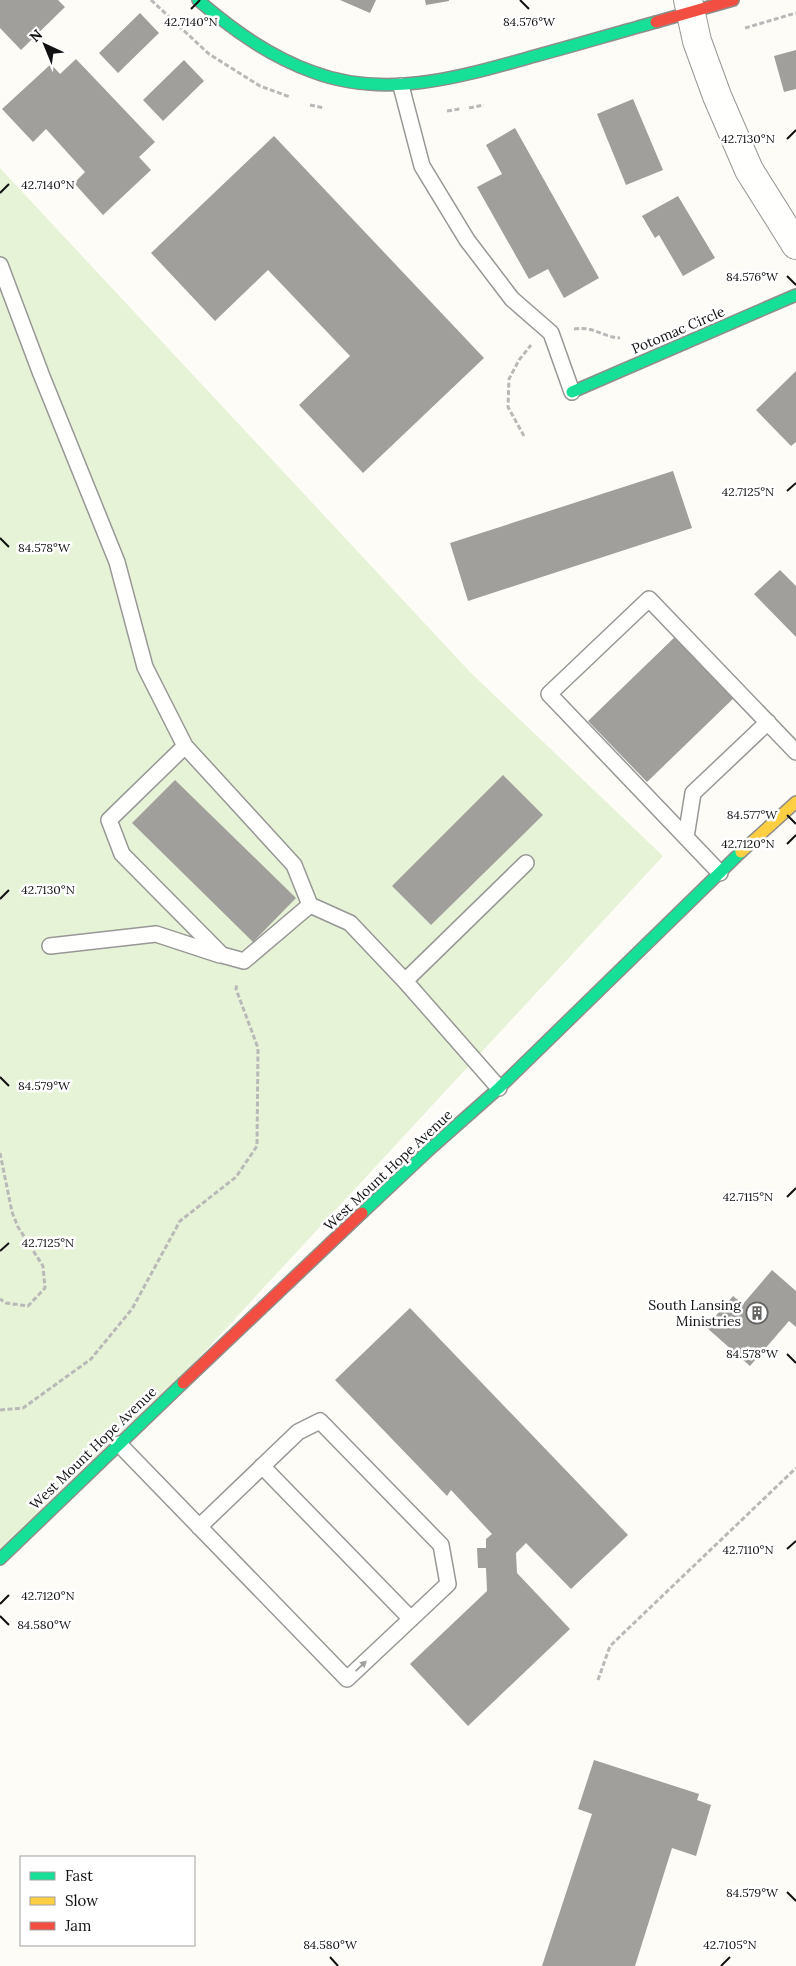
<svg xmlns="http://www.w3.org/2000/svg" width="796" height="1966" font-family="Lora,serif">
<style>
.green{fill:#e7f3d7}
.building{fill:#a19f9c}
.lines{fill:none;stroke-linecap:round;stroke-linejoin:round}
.lane-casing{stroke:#979795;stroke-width:18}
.street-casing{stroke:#979795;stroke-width:30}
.fast-casing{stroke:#8e8d8b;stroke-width:14}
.slow-casing{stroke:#8e8d8b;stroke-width:14}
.jam-casing{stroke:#8e8d8b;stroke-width:14}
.path{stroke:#b9b9b8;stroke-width:3;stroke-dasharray:5 2.5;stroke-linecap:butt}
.lane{stroke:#fffffe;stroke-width:15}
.street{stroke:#fffffe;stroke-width:28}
.fast{stroke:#16e098;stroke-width:11}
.slow{stroke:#ffcf43;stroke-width:11}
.jam{stroke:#f24e42;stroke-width:11}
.oneway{fill:#a0a09f}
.ticks{fill:none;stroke:#111;stroke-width:2}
.labels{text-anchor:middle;stroke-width:5;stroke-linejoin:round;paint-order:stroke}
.street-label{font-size:14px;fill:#111;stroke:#fff}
.poi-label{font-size:14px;fill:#111;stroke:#fff;text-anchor:end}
.ticks-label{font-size:12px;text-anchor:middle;fill:#111;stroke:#fff;stroke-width:5;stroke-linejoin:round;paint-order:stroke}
</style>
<rect width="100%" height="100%" fill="#fdfcf7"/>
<path class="green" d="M0 168 471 673 663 856 119 1444 0 1559Z"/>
<path class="building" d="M0 0H58L65 7 21 50 0 28Z
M340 0H376L370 13Z
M425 0H449V1L426 5Z
M140 13 159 33 118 73 99 53Z
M796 50V89L784 92 774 56Z
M76 59 155 142 139 157 151 170 103 215 74 183 85 172 46 129 33 142 2 109 51 64 60 74Z
M184 60 204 81 163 121 143 100Z
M633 99 663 170 626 185 597 114Z
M515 128 599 278 564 298 548 269 529 279 477 187 502 174 486 145Z
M274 136 484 358 363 473 299 405 350 356 268 270 215 321 151 253Z
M678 196 715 258 683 276 659 235 655 238 642 216Z
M796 371V442L791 446 756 410Z
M673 471 692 528 468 601 450 543Z
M780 570 796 586V637L754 594Z
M679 633 738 694 647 782 588 721Z
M503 775 543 815 431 925 392 886Z
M175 780 296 898 253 942 132 823Z
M772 1270 796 1291V1327L789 1321 750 1366 706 1327 733 1296 743 1304Z
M410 1308 628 1535 571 1589 526 1543 516 1553 517 1573 570 1629 468 1726 410 1664 487 1591 486 1568H478L477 1548H486V1539L492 1534 451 1490 447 1496 335 1380Z
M594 1760 699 1794 697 1800 711 1805 696 1856 672 1848 635 1966H542L592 1814 578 1809Z"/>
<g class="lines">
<g class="lane-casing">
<path id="lane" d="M401 86 422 166 467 240 512 299 551 333 572 392
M0 265 41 374 117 562 145 667 185 746 294 865 310 905 244 961 222 955 122 854 109 820 185 746
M686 837 693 793 768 722
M720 873 549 694 649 599 796 752
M310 905 350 923 405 981 499 1088
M50 946 156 934 220 955
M405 981 526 863
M119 1444 347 1679 448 1584 441 1545 320 1421 298 1432 199 1527
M262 1466 411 1619"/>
</g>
<g class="street-casing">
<path id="street" d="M688 0 697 41 717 96 749 170 796 245"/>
</g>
<g class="fast-casing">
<path id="fast" d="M198 0C233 30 269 56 313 72 387 100 463 76 535 56 576 45 616 33 656 22
M572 392 796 295
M362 1213 430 1149 499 1088 741 852
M0 1559 183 1383"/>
</g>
<g class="slow-casing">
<path id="slow" d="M741 852 796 802"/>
</g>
<g class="jam-casing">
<path id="jam" d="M656 22 733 0
M183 1383 362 1213"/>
</g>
<path class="path" d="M151 0 209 54 260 86 290 97
M745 28 796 13
M310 105 324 108
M469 108 484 105
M447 111 460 109
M574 329C595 326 602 337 620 338
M524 436 508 407 509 379 519 360 531 345
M0 1153 12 1212 18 1227 43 1266 45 1288 28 1306 6 1303 0 1299
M0 1410 23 1408 91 1359 132 1309 180 1221 236 1177 257 1146 258 1048 236 989 237 983
M598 1680 610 1646 796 1468"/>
<use href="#lane" class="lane"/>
<use href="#street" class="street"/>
<use href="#fast" class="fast"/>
<use href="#slow" class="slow"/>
<use href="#jam" class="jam"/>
</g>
<defs><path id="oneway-solid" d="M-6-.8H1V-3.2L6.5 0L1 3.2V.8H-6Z" transform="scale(1.25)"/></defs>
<use class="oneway" href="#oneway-solid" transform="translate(361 1666) rotate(-43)"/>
<path class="ticks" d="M520 0 529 9M191 9 200 0M787 139 796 130M0 193 9 184M787 276 796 285M787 491 796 483M0 538 9 547M787 815 796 824M787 844 796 835M0 899 9 890M0 1077 9 1086M787 1197 796 1188M0 1251 9 1243M787 1354 796 1363M787 1549 796 1541M0 1604 9 1595M0 1616 9 1625M787 1892 796 1901M330 1957 338 1966M721 1966 730 1957"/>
<defs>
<g id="building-ring" transform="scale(1.125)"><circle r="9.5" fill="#fff" stroke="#646362" stroke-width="1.5"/><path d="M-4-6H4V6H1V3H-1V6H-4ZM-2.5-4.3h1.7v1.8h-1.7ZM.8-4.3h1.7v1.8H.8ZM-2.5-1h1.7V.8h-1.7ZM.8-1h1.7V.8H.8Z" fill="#646362"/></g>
</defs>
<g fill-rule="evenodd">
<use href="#building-ring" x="757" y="1313"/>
</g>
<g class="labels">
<g class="street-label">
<text transform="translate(678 330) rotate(-23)" y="5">Potomac Circle</text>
<text transform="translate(388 1170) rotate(-43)" y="5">West Mount Hope Avenue</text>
<text transform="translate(93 1448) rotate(-44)" y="5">West Mount Hope Avenue</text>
</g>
<g class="poi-label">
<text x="741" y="1310">South Lansing<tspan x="741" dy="16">Ministries</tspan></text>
</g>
</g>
<g class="ticks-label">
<text x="191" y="26">42.7140°N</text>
<text x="529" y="26">84.576°W</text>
<text x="748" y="143">42.7130°N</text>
<text x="48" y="189">42.7140°N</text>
<text x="752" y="281">84.576°W</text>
<text x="748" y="496">42.7125°N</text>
<text x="44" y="552">84.578°W</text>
<text x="752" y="819">84.577°W</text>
<text x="748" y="848">42.7120°N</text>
<text x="48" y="894">42.7130°N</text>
<text x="44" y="1090">84.579°W</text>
<text x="748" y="1201">42.7115°N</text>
<text x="48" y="1247">42.7125°N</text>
<text x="752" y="1358">84.578°W</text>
<text x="748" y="1554">42.7110°N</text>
<text x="48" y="1600">42.7120°N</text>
<text x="44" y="1629">84.580°W</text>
<text x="752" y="1897">84.579°W</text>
<text x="330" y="1949">84.580°W</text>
<text x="730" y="1949">42.7105°N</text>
</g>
<rect x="20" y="1856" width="175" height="90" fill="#ffffff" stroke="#a0a0a0"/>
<rect x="30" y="1872" width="25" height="8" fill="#16e098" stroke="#a0a0a0"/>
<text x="65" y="1881" font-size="15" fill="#111111">Fast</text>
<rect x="30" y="1897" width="25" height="8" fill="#ffcf43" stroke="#a0a0a0"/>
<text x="65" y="1906" font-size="15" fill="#111111">Slow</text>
<rect x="30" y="1922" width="25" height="8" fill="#f24e42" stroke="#a0a0a0"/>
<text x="65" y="1931" font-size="15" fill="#111111">Jam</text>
<g transform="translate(45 45) rotate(316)" stroke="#ffffff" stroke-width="4" paint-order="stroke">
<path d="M0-4L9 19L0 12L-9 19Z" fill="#111111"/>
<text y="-8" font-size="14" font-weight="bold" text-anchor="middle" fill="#111111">N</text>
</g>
</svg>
